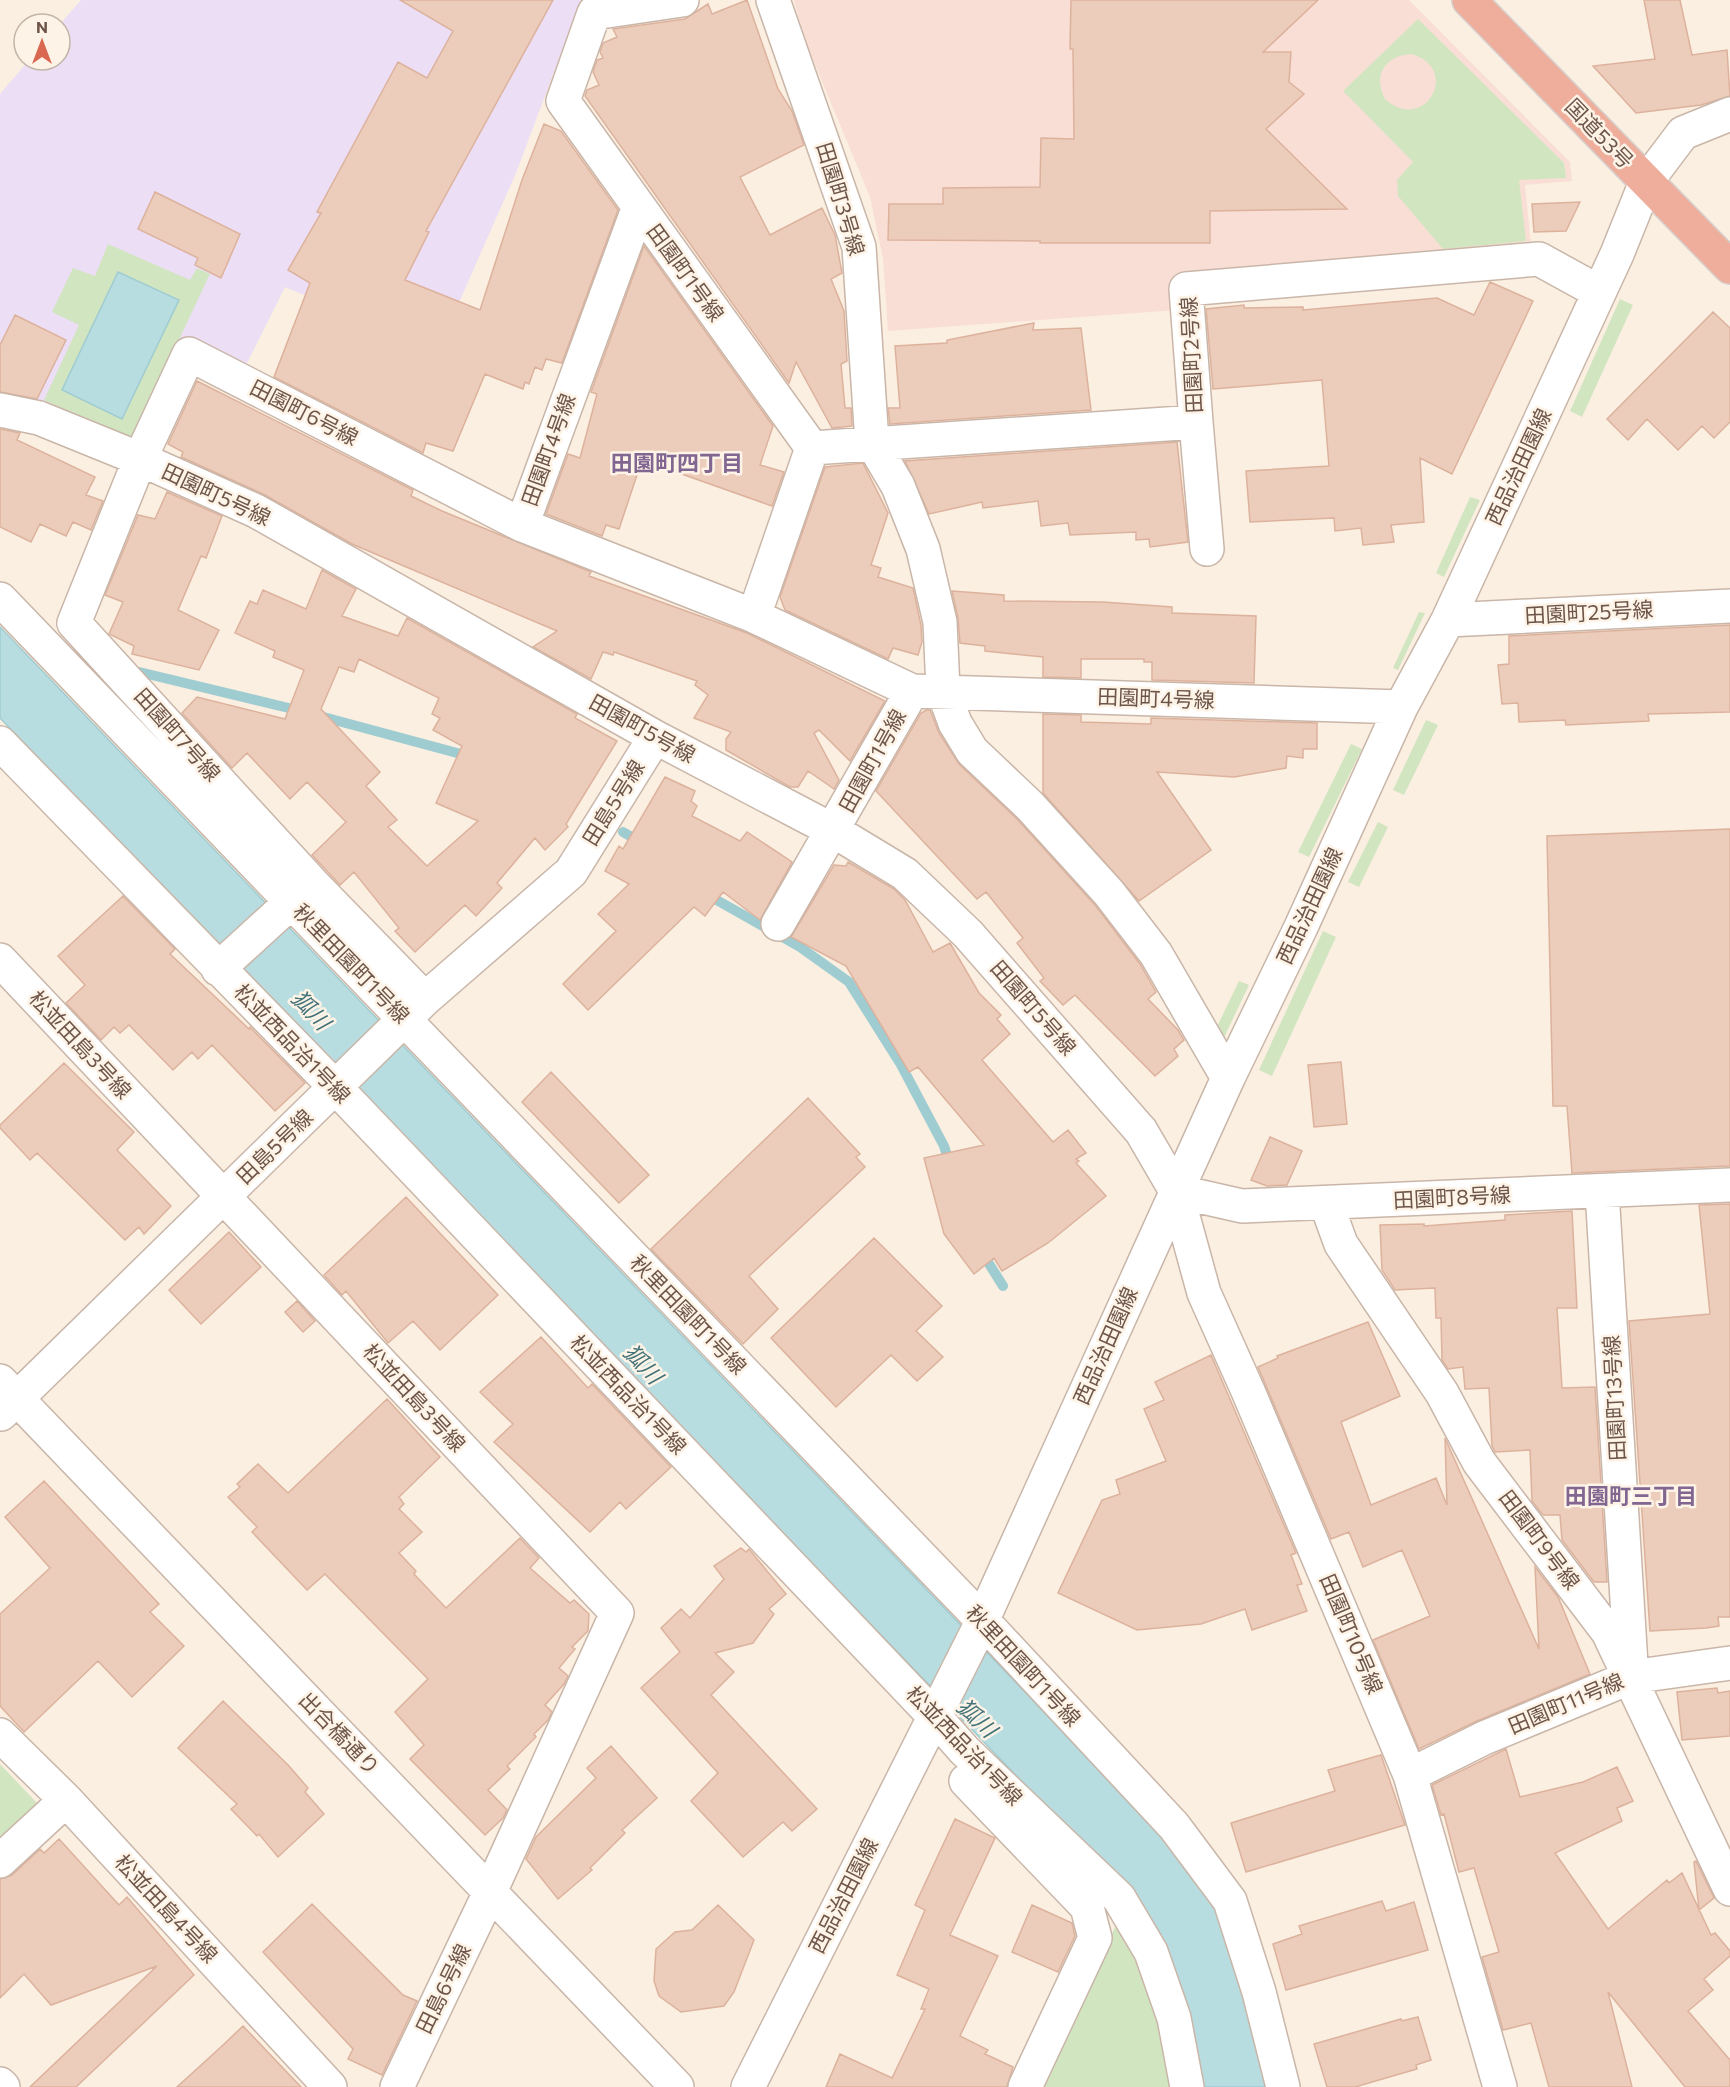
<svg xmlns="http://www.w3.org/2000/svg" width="1730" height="2087" font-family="Commissioner,'Noto Sans JP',sans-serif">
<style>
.commercial{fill:#f9ded5}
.education{fill:#ecdef5}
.green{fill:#d2e5c1;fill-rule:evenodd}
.water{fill:#b8dde1;stroke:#9fccd1;stroke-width:1.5}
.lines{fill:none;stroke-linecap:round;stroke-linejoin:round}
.stream{stroke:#9fccd1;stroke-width:10}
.building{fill:#ecccbb;stroke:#ddb29d;stroke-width:1.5;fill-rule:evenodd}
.minor-casing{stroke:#c9b6a9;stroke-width:36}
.highway-casing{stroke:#d6cfcc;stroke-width:36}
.minor{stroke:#fff;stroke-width:33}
.highway{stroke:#efad9c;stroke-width:33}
.labels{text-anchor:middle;stroke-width:5;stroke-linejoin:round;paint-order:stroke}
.street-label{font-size:21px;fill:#6e554a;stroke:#fdf3e6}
.neighbourhood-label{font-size:22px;font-weight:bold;fill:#806691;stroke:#fdf3e6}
.water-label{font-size:22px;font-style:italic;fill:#437379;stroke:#fdf3e6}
</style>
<rect width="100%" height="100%" fill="#faefe1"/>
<path class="commercial" d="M794 0H1409L1570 162 1572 181 1525 185 1531 245 1175 277 1177 310 888 331 883 259 870 197 802 33Z"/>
<path class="education" d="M81 0H581L516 173 438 350 285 287 244 369 186 341 133 444 0 401V94L29 60H60V24Z"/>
<path class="green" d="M1418 19 1564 163 1566 178 1519 180 1526 241 1443 249 1398 196 1397 180 1413 162 1343 91ZM1411 54C1462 68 1425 135 1385 99 1373 76 1384 56 1411 54Z
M108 244 190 280 197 268 210 274 131 441 44 400 79 325 52 312 73 268 95 276Z
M1620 299 1633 305 1582 417 1570 411Z
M1470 497 1480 500 1444 577 1436 573Z
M1419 612 1425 613 1398 670 1393 668Z
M1426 720 1438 725 1404 795 1393 790Z
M1351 744 1362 749 1309 857 1298 852Z
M1378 822 1388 827 1359 887 1348 882Z
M1323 931 1336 937 1272 1076 1259 1070Z
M1239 981 1249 985 1220 1046 1211 1039Z
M0 1764 38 1804 0 1840Z
M1117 1923 1152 1996 1171 2087H1039Z"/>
<path class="water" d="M118 272 179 300 122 419 62 390Z
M0 627 1026 1693 1192 1870 1221 1916 1243 1983 1268 2087H1203L1184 2003 1079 1841 0 718Z"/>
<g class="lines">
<path class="stream" d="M135 671 301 711
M316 715 472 757
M623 832 642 843
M706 894 800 947 849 982 900 1063 944 1146 950 1165
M981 1251 1003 1286"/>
</g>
<path class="building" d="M400 0H553L426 231 429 232 405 280 480 310 522 180 544 124 561 131 618 210 562 363 546 359 542 370 535 367 529 384 525 382 523 389 485 374 453 451 426 443 423 453 274 377 310 283 288 270 321 213 317 212 398 62 427 78 453 31Z
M747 0 778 89 792 111 804 145 740 177 770 235 822 208 835 235 842 273 831 279 844 311 847 361 841 364 845 408H851L852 426 832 428 796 362 789 383 585 96 587 90 599 85 593 72 597 60 603 58 600 52 603 43 617 37 613 29 685 19 708 4 712 14Z
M1071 0H1318L1263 52H1291L1289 82 1304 94 1266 129 1347 209 1210 211V243H1040V241L888 240 889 204H943V188L1040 187 1041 138 1074 139 1073 49H1070Z
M1644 0H1680L1692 55 1727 50 1730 96 1701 105 1636 113 1593 66 1655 59Z
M155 192 240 234 221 278 195 265 198 258 138 229Z
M1580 202 1566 231 1534 232 1532 204Z
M644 246 773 426 760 465 784 472 772 506 642 460 619 529 606 525 602 536 546 514 568 454 580 458 597 394 591 392Z
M1490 282 1533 301 1452 474 1420 458 1424 522 1391 525 1394 542 1363 545 1361 528 1335 531 1334 518 1250 522 1246 471 1329 466 1322 380 1213 389 1206 309 1244 305V308L1303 307V310L1437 298 1474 315Z
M1713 312 1730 328V422L1714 438 1702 426 1678 450 1647 419 1628 440 1607 419Z
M15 315 66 340 37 399 0 392V345Z
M1034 323 1033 330 1081 328 1091 410 890 424 888 408H900L895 346 947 343V340Z
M197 381 413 490 411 496 442 511 591 572 589 576 747 633 885 701 850 761 819 730 814 733 839 780 834 789 808 771 798 787H790L726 750V739L731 732 694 718 708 695 695 685 697 681 614 652 613 655 603 652 591 679 533 647 557 631 352 544 265 495 181 457 183 452 168 444Z
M0 429 20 433 17 440 95 477 86 495 103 501 91 530 73 522 66 536 40 524 31 542 0 527Z
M1177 442 1188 542 1150 547 1149 539 1136 540V532L1070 535 1068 523 1041 526 1038 501 983 508 982 502 929 514 905 461Z
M863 463 888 513 871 565 881 568 878 577 913 588 921 625 922 642 918 655 893 648 888 659 785 610 780 597 825 467Z
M167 492 222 516 206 558 201 556 178 610 219 630 199 670 132 654 134 646 109 634 123 602 105 595 138 515 155 519Z
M322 570 356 589 342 616 398 636 407 618 577 714 575 718 617 741 566 824 568 827 545 850 535 838 497 883 502 888 476 916 465 905 415 952 395 931 399 928 354 872 340 885 312 855 346 822 307 782 290 799 247 753 232 768 182 713 197 697 285 719 304 670 273 657 275 651 235 633 250 601 257 604 263 590 306 609ZM359 659 439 698 432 714 440 718 433 730 462 746 436 803 478 821 427 866 388 827 397 820 366 786 380 772 321 709 339 667 354 672Z
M952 591 1004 595V601L1103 602 1172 607V613L1256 616 1254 683 1152 680V662H1144V659H1081V678L1043 677V657L985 651V646L960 643 958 618Z
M1730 625V712L1648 714 1649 721 1566 725 1565 720 1519 722 1518 703 1502 704 1498 665 1509 664V636Z
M927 710H930L939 733 959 764 1017 819 1095 905 1140 964 1156 992 1148 999 1178 1030 1184 1040 1174 1049 1178 1056 1155 1076 1075 995 1063 1005 1040 981 1044 978 1017 943 1023 938 986 892 977 899 876 791 921 713Z
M1043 714 1081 715V722L1151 724V718L1317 723V749H1303V758L1287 756 1286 768 1234 777 1157 772 1211 850 1139 901 1043 793Z
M665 777 695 791 691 801 697 806 692 816 740 841 747 832 792 862 760 920 723 892 705 916 694 907 588 1010 563 984 616 931 598 914 629 884 605 871 619 846 623 849Z
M1730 829V1166L1572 1173 1567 1106H1553L1547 836Z
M848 862 894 889 905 900 933 952 950 943 979 993 1001 1015 997 1019 1010 1034 982 1060 1053 1142 1068 1130 1086 1153 1076 1159 1079 1161 1076 1163 1106 1196 1048 1243 1002 1271 994 1258 974 1274 944 1234 924 1158 984 1145 918 1067 909 1072 846 966 791 937 834 865 846 866Z
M123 896 175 949 170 954 249 1029 250 1027 305 1083 275 1111 212 1045 198 1059 192 1052 173 1070 129 1025 120 1033 114 1027 101 1040 66 1003 85 985 58 956Z
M1341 1062 1347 1124 1314 1127 1308 1065Z
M64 1063 134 1132 117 1150 171 1206 144 1234 139 1227 125 1240 37 1153 30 1160 0 1128V1125Z
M551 1072 649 1175 619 1203 522 1102Z
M808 1098 860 1154 856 1157 865 1167 749 1276 778 1309 743 1344 651 1249Z
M1270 1137 1302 1151 1287 1185 1267 1186 1251 1180Z
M406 1197 498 1295 440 1350 413 1321 388 1343 346 1291 342 1295 324 1275Z
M1730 1204V1617H1718L1719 1626 1706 1628 1650 1631 1629 1321 1710 1314 1699 1205Z
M1572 1211 1577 1308H1557L1562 1388 1595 1387 1607 1582H1594L1562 1540 1560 1515H1543L1532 1501 1530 1450 1495 1452 1492 1446 1489 1388 1465 1389 1463 1367 1448 1369 1442 1360 1441 1318H1436L1435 1288 1395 1290 1382 1270 1380 1225 1424 1224V1226L1505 1220V1215Z
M229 1232 261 1267 201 1324 169 1290Z
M874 1238 942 1306 916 1331 943 1357 917 1381 891 1355 836 1407 771 1338Z
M297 1301 315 1321 303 1332 285 1312Z
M1368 1322 1400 1396 1341 1422 1371 1505 1436 1478 1447 1505 1445 1438 1539 1649 1535 1567 1558 1597 1590 1674 1477 1721 1419 1749 1373 1640 1430 1616 1402 1550 1363 1567 1349 1532 1331 1539 1258 1367 1278 1358 1277 1356Z
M541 1337 588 1388 592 1384 671 1467 626 1509 620 1502 590 1532 494 1442 513 1424 480 1392Z
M1211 1355 1296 1553 1291 1555 1302 1584 1297 1585 1307 1611 1252 1630 1245 1609 1201 1624 1137 1630 1058 1593 1102 1500 1120 1494 1116 1480 1166 1461 1144 1409 1164 1400 1155 1382Z
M387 1399 440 1457 399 1497 404 1504 399 1509 422 1532 399 1553 416 1571 414 1574 446 1608 520 1538 539 1558 530 1568 570 1603 574 1600 589 1614 588 1631 572 1647 575 1649 559 1668 568 1676 564 1684 545 1705 552 1712 548 1720 534 1734 536 1737 507 1766 510 1769 488 1790 507 1810 503 1818 485 1835 410 1759 424 1745 395 1712 428 1679 325 1574 307 1590 252 1532 257 1527 228 1497 240 1487 237 1484 258 1464 288 1493Z
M44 1481 159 1604 150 1612 184 1646 132 1697 98 1661 24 1732 0 1706V1614L50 1568 5 1517Z
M741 1548 746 1552 749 1549 786 1594 769 1609 774 1614 753 1643 715 1653 734 1672 711 1695 817 1809 792 1831 783 1822 743 1857 691 1801 718 1773 641 1688 680 1652 661 1628 681 1609 690 1618 724 1579 714 1566Z
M1717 1688 1718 1693 1730 1691V1736L1682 1740 1677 1692Z
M223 1701 289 1766 308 1788 305 1792 324 1814 278 1857 259 1834 257 1836 231 1809 237 1804 178 1748Z
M611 1746 657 1798 622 1830 625 1833 590 1868 592 1870 558 1899 526 1859 536 1837 596 1778 587 1768Z
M1506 1749 1520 1797 1583 1782 1617 1767 1633 1801 1617 1808 1622 1821 1555 1853 1608 1929 1667 1880 1669 1883 1682 1873 1711 1935 1715 1933 1730 1951V1956L1704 1979 1713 1990 1688 2011 1730 2060V2087H1685L1608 1992 1632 2087H1549L1531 2023 1503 2030 1482 1957 1499 1952 1474 1868 1459 1872 1444 1814 1441 1815 1432 1785Z
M1381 1755 1405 1825 1246 1872 1231 1823 1335 1791 1328 1770Z
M955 1819 995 1838 950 1935 998 1956 960 2036 988 2050 985 2054 1013 2067 1007 2087H826L840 2054 892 2078 925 2009H921L929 1989 897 1975 925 1910 915 1905Z
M59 1839 119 1905 127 1897 194 1975 76 2087H30L157 1966 51 2005 24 1974 0 1998V1879L12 1875 40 1849 44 1853Z
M1696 1861 1714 1898 1699 1910 1694 1862Z
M1382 1901 1386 1911 1414 1902 1428 1950 1286 1990 1273 1944 1302 1934 1299 1926Z
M312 1904 403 1995 417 2001 382 2075 348 2059 353 2049 263 1952Z
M718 1905 754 1940 734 1992 724 2006 681 2012 659 1996 654 1981 656 1949 675 1932 692 1930Z
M1032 1905 1072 1923 1075 1936 1058 1972 1012 1952Z
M1418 2017 1431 2060 1416 2065 1417 2069 1355 2087H1327L1314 2044 1401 2019 1402 2021Z
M243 2026 301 2087H177L222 2046Z"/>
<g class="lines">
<g class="minor-casing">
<path id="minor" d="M682 0 594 13 563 101 812 448 754 616
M773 0 859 247 872 442 898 486 923 549 940 622 943 690 955 723 972 751 1030 806 1109 893 1156 954 1228 1078
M638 209 522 525 754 616 912 691 1401 707
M0 410 39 418 140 459 256 511 655 737 834 831 905 874 968 934 1141 1131 1176 1191 1204 1293 1248 1391 1410 1775 1500 2087
M1196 422 1207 549
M812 448 1196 422 1186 289 1539 259 1599 292
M0 599 982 1620 1174 1826 1230 1901 1259 1992 1283 2087
M1448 620 1730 606
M0 743 336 1088 934 1716 964 1750 1119 1898 1151 1952 1174 2018 1187 2087
M312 883 425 999
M778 924 912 691
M0 960 617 1613 490 1892 397 2087
M218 969 312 883 74 623 140 459 189 354 522 525
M1176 1191 1242 1206 1730 1185
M1602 1191 1631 1665
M1326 1203 1341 1244 1442 1393 1479 1462 1608 1632 1730 1889
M0 1381 677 2087
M1 1414 425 999 571 872 655 737
M0 1735 66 1800 330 2087
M1410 1775 1484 1738 1631 1677 1730 1663
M966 1781 1087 1907 1095 1938 1025 2087
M0 1861 66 1800
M0 2084 3 2087
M748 2087 978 1630 1228 1078 1301 927 1401 707 1448 620 1617 254 1646 182 1683 133 1730 114"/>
</g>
<g class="highway-casing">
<path id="highway" d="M1469 0 1730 267"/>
</g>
<use href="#minor" class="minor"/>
<use href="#highway" class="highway"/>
</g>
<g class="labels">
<g class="street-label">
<text transform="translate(1599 134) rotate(46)" y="7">国道53号</text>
<text transform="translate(840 199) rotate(73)" y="7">田園町3号線</text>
<text transform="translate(685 273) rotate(54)" y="7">田園町1号線</text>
<text transform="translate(1192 355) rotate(-93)" y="7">田園町2号線</text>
<text transform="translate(304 413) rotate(27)" y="7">田園町6号線</text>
<text transform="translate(549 450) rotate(-70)" y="7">田園町4号線</text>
<text transform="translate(1519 467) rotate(-65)" y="7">西品治田園線</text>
<text transform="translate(216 495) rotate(25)" y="7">田園町5号線</text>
<text transform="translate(1589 613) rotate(-3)" y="7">田園町25号線</text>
<text transform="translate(1156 699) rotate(2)" y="7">田園町4号線</text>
<text transform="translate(642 729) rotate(29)" y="7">田園町5号線</text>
<text transform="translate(177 735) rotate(48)" y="7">田園町7号線</text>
<text transform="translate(873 761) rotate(-61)" y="7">田園町1号線</text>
<text transform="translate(614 803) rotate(-58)" y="7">田島5号線</text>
<text transform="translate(1310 906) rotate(-65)" y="7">西品治田園線</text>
<text transform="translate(351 964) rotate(46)" y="7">秋里田園町1号線</text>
<text transform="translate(1033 1008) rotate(49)" y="7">田園町5号線</text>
<text transform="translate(292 1044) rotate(46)" y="7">松並西品治1号線</text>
<text transform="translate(80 1045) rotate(47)" y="7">松並田島3号線</text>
<text transform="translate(275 1147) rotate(-44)" y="7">田島5号線</text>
<text transform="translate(1452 1198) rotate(-3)" y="7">田園町8号線</text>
<text transform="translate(688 1315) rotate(46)" y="7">秋里田園町1号線</text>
<text transform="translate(1106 1346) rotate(-66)" y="7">西品治田園線</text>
<text transform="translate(628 1395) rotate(46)" y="7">松並西品治1号線</text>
<text transform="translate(414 1398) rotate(47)" y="7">松並田島3号線</text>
<text transform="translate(1615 1398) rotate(-93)" y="7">田園町13号線</text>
<text transform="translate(1539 1540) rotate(53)" y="7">田園町9号線</text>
<text transform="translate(1351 1634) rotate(67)" y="7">田園町10号線</text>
<text transform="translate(1023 1666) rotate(47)" y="7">秋里田園町1号線</text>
<text transform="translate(1566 1704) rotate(-23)" y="7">田園町11号線</text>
<text transform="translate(339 1734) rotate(46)" y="7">出合橋通り</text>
<text transform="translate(964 1746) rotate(46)" y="7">松並西品治1号線</text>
<text transform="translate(844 1896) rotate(-63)" y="7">西品治田園線</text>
<text transform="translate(166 1909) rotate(47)" y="7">松並田島4号線</text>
<text transform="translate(444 1989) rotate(-64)" y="7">田島6号線</text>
</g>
<g class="neighbourhood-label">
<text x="677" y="471">田園町四丁目</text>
<text x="1631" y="1504">田園町三丁目</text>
</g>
<g class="water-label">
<text transform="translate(311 1010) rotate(47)" y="8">狐川</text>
<text transform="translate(643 1364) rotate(47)" y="8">狐川</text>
<text transform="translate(977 1718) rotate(44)" y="8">狐川</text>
</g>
</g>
<g transform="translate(42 42)"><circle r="28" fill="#fdf3e6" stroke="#c4b4a8" stroke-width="1.5"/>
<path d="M0-4.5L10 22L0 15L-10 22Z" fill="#da6750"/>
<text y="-9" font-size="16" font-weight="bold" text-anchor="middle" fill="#6e554a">N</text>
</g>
</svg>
